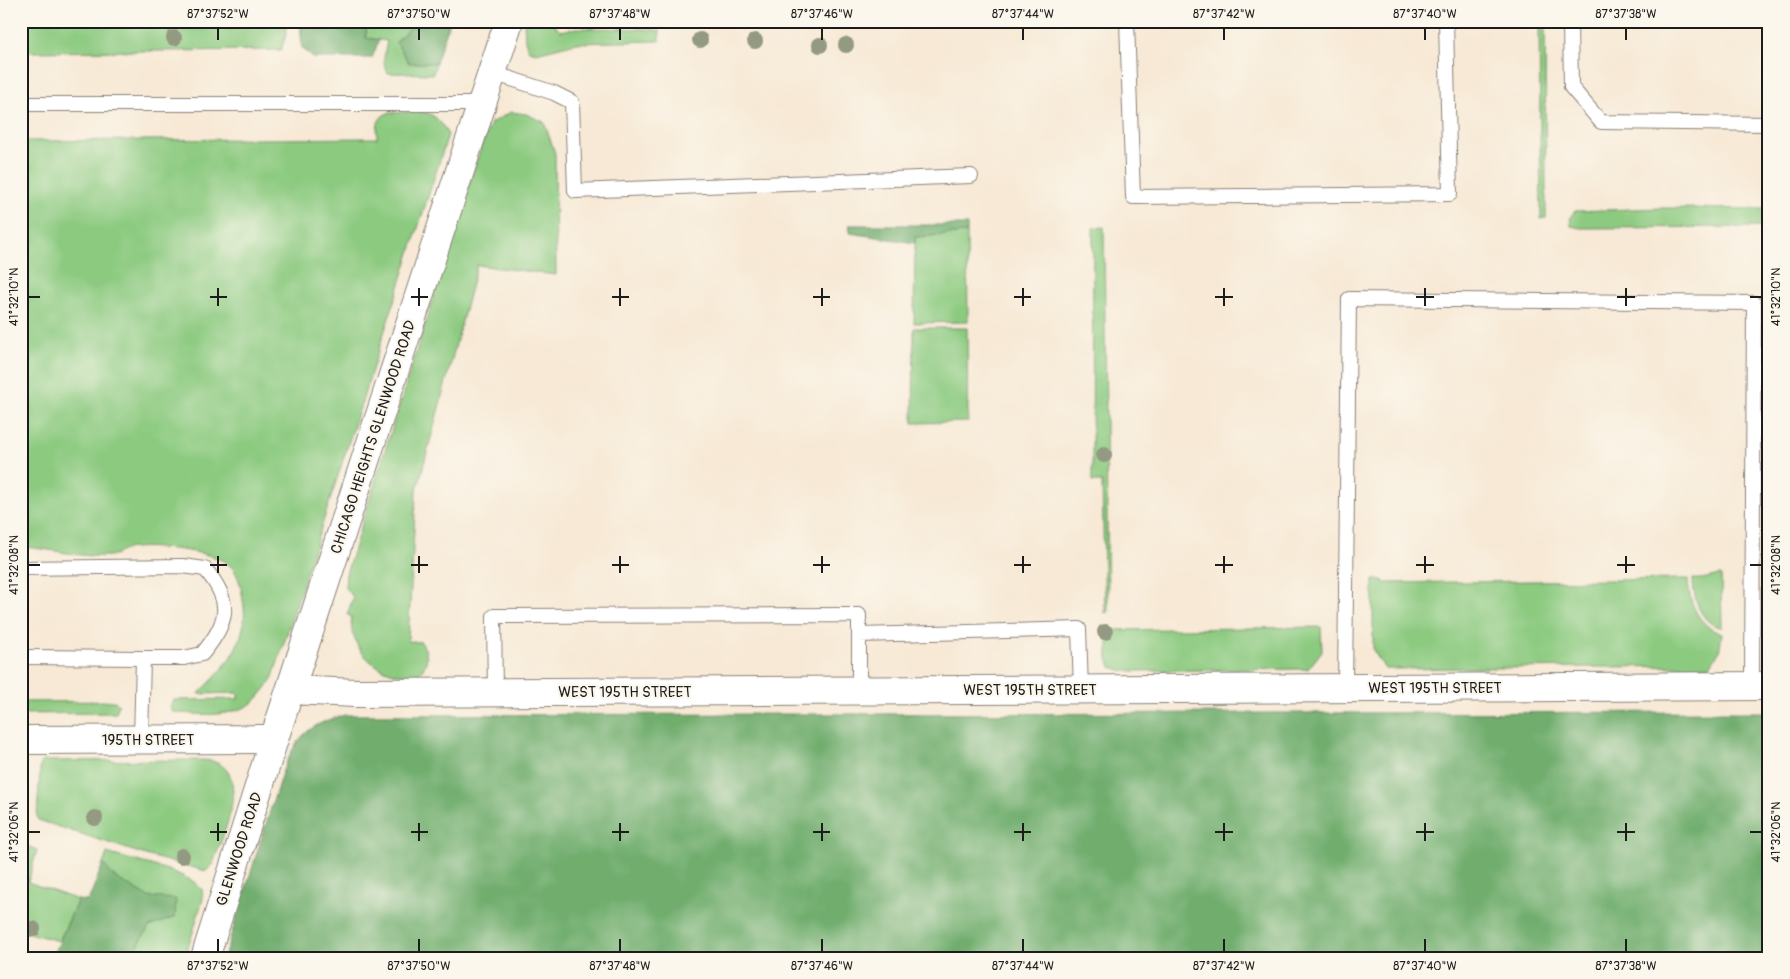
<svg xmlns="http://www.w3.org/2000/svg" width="1790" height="979" font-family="Pangolin,sans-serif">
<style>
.green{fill:#8cca80;stroke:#54734e}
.forest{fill:#71ae6e;stroke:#466545}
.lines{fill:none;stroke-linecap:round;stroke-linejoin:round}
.lane-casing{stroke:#8a8278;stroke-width:16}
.street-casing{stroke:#8a8278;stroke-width:30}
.secondary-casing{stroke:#8a8278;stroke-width:30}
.lane{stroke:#fff;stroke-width:14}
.street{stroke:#fff;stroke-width:28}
.secondary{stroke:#fff;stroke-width:28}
.tree{fill:#949a82}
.ticks{fill:none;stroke:#1c1c1c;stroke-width:2}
.labels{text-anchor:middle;stroke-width:4.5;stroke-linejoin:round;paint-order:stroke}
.street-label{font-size:15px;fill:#1c1c1c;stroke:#fbf7ec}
.neatline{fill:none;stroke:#1c1c1c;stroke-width:2}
.ticks-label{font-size:12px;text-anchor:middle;fill:#1c1c1c}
</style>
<rect width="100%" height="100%" fill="#fbf7ec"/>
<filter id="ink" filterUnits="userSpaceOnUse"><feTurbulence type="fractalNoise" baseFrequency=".02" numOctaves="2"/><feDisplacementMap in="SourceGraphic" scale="10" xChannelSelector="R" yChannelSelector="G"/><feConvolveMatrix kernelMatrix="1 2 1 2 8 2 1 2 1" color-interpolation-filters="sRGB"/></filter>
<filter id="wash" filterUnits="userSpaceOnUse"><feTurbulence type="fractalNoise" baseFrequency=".0096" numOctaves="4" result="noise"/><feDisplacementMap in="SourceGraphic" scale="20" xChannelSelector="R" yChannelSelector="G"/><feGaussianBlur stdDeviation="1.12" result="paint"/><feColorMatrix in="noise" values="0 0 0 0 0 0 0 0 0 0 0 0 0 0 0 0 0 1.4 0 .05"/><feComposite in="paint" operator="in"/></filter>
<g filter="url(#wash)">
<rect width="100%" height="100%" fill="#f7e9d5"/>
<path class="green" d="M21 21H286V35L281 50 21 52Z
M524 21H551L560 31 576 28 650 29 660 31 659 41 576 43 536 53 529 51 525 41Z
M1539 21H1545L1546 218 1541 219Z
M399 25 408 30 396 42 409 63H436L433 74 388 73C381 63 385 52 387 41L366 38V26Z
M511 112 526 114 544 122 555 153 556 275 477 265 416 494 408 641 421 642C430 655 428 665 417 676 380 676 350 655 351 616L347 615 353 597 345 587 346 574 482 144 491 123Z
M388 113C419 113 433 104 448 135L272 680C266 688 260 697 252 703 232 718 196 715 173 712L170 706 174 700 238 699V693L198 694C222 672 248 642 244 607 242 594 241 581 234 570 222 550 155 546 133 548 124 548 117 556 108 556 79 558 50 548 21 547V141L377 138C377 127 376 118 388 113Z
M1662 208 1769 209V227L1580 228 1571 226 1570 217 1575 211Z
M1104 227 1108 612 1105 613 1102 482H1092L1093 228Z
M967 233 968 322 914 323 915 237Z
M914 328H967L968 422 913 423Z
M1721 575 1722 627C1701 626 1693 597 1693 579 1705 580 1710 576 1721 575Z
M1688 579C1688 602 1699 627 1722 634L1719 652 1710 666 1385 669 1373 650V580H1383L1384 583Z
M1321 627 1322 651 1308 669 1123 671 1111 667 1108 658V630Z
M115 701 119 705 116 713 21 714V702Z
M42 761 203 760C258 763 222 837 212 866L206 871 149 856 38 820 37 816 40 769Z
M30 847 37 850 28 882 78 900 59 941 21 931V850Z
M107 853C131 861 186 870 202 889L203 899 185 958H130L149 927 175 917 148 897 114 877 103 864Z"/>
<path class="forest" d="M300 21H321L322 27 366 26V38L379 40 372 58H313L302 48Z
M416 21H450L436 63H409L396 42Z
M849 225H967V233L915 237V243L850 233Z
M1769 712V958H224L281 776C295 739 305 725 345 715Z
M103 864 114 877 148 897 176 899 175 917 149 927 130 958H56V950L78 900 88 901Z"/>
</g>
<g filter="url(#ink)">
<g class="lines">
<g class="lane-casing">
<path id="lane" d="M1127 21 1133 197 1450 194 1446 21
M1570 21 1571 87 1601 122 1769 124
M493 73 554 93 572 102 575 191 971 176
M21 104H483
M21 568 183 566 205 569C233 602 229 622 202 654L184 658H143L141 740
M859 635 1079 629 1081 690
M21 657 143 658
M1345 688 1349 299 1754 303 1752 686
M495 693 494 616 859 615V691"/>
</g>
<g class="street-casing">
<path id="street" d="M290 690 356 693 1769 686
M21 740 274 739 509 21"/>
</g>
<g class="secondary-casing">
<path id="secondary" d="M205 958 274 739"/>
</g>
<use href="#lane" class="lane"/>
<use href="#street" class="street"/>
<use href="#secondary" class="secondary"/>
</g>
<g class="tree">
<circle cx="174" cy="38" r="8"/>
<circle cx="700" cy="40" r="8"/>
<circle cx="755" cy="41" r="8"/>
<circle cx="820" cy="45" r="8"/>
<circle cx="846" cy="45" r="8"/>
<circle cx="1104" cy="455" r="8"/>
<circle cx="1105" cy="632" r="8"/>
<circle cx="95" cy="818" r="8"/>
<circle cx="182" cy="856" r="8"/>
<circle cx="33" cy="929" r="8"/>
</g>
</g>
<path class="ticks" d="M218 28V40M419 28V40M620 28V40M822 28V40M1023 28V40M1224 28V40M1425 28V40M1626 28V40M218 288V306M419 288V306M620 288V306M822 288V306M1023 288V306M1224 288V306M1425 288V306M1626 288V306M28 297H40M210 297H227M411 297H428M612 297H629M813 297H830M1014 297H1031M1215 297H1233M1416 297H1434M1617 297H1635M1750 297H1762M218 556V573M419 556V573M620 556V573M822 556V573M1023 556V573M1224 556V573M1425 556V573M1626 556V573M28 565H40M210 565H227M411 565H428M612 565H629M813 565H830M1014 565H1031M1215 565H1233M1416 565H1434M1617 565H1635M1750 565H1762M218 823V841M419 823V841M620 823V841M822 823V841M1023 823V841M1224 823V841M1425 823V841M1626 823V841M28 832H40M210 832H227M411 832H428M612 832H629M813 832H830M1014 832H1031M1215 832H1233M1416 832H1434M1617 832H1635M1750 832H1762M218 939V952M419 939V952M620 939V952M822 939V952M1023 939V952M1224 939V952M1425 939V952M1626 939V952"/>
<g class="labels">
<g class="street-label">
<text transform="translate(373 437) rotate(-72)" y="5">CHICAGO HEIGHTS GLENWOOD ROAD</text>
<text x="1435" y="693">WEST 195TH STREET</text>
<text x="1030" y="695">WEST 195TH STREET</text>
<text x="625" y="697">WEST 195TH STREET</text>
<text x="148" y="745">195TH STREET</text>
<text transform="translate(239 849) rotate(-72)" y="5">GLENWOOD ROAD</text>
</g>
</g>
<rect width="1790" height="979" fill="none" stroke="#fbf7ec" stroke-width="55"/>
<rect x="28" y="28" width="1734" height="924" class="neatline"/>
<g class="ticks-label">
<text x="218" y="18">87°37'52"W</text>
<text x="419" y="18">87°37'50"W</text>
<text x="620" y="18">87°37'48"W</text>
<text x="822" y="18">87°37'46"W</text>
<text x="1023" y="18">87°37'44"W</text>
<text x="1224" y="18">87°37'42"W</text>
<text x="1425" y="18">87°37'40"W</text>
<text x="1626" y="18">87°37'38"W</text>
<text transform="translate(14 297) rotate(-90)" y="4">41°32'10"N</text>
<text transform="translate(1776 297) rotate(-90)" y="4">41°32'10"N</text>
<text transform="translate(14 565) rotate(-90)" y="4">41°32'08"N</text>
<text transform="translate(1776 565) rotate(-90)" y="4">41°32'08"N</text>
<text transform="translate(14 832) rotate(-90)" y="4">41°32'06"N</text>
<text transform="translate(1776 832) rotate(-90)" y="4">41°32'06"N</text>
<text x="218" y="970">87°37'52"W</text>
<text x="419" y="970">87°37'50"W</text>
<text x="620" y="970">87°37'48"W</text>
<text x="822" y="970">87°37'46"W</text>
<text x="1023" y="970">87°37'44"W</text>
<text x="1224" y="970">87°37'42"W</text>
<text x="1425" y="970">87°37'40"W</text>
<text x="1626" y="970">87°37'38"W</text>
</g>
</svg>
